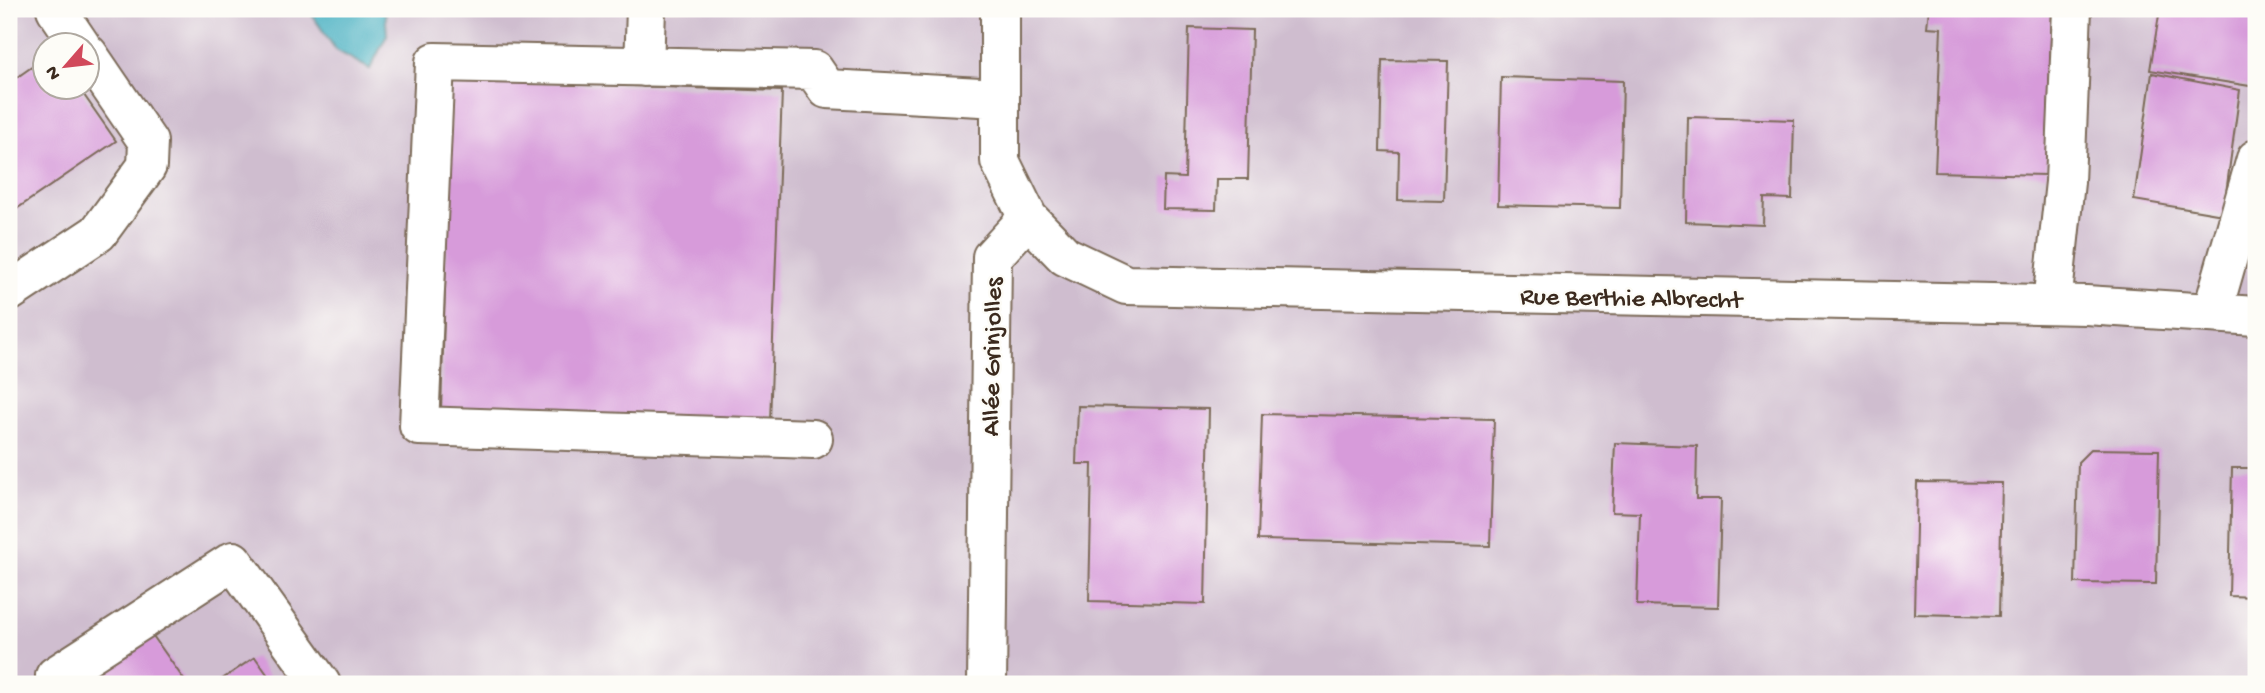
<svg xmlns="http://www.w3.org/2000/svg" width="2265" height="693" font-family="'Gochi Hand',sans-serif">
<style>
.industrial{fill:#cfbdcf;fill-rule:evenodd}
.water{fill:#43aec1;stroke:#3f6c70;stroke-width:2}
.building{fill:#d79bda}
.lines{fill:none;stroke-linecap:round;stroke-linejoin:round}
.minor-casing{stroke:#7b6a58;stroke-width:42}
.minor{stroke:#fff;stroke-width:38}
.labels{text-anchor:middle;stroke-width:5;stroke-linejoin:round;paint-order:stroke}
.street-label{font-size:26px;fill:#3b2a1e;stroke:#fdfcf7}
</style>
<rect width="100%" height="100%" fill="#fdfcf7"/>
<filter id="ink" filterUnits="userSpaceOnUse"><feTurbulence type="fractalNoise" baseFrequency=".0143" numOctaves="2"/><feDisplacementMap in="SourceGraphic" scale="14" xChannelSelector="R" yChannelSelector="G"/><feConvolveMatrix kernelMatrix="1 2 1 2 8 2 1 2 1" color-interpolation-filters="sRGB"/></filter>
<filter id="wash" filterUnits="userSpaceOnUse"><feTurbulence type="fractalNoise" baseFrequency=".00686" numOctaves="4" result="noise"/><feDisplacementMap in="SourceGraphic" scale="28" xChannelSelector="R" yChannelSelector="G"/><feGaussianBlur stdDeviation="1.57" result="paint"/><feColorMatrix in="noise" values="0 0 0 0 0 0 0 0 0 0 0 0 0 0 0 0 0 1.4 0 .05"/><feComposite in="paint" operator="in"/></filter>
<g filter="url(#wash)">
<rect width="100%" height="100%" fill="#f2e1c4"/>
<path class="industrial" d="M9 9H2256V684H1505V682L1463 684H9ZM46 46H88V88H46Z"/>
<path class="water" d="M308 9H385L387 35 370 69 336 50Z"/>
<g id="blocks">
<path class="building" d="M1929 9H2052L2046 175 1935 172 1941 28 1927 27Z
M2160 9H2256V87L2150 70Z
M1189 28 1252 30 1248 179H1217L1216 210 1163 209 1164 177 1185 178Z
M46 57V88H79L116 141 9 214V83Z
M1382 60 1448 61 1444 201 1398 200 1399 152 1380 151Z
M2152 73 2240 90 2223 215 2134 200Z
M1501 77 1623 81 1620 208 1498 205Z
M452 80 782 91 770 422 441 410Z
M1688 117 1794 120 1792 199 1764 198 1763 225 1686 222Z
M1078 406 1209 409 1205 604 1089 601 1092 464H1076Z
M1262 414 1494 419 1490 546 1258 540Z
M1615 443 1697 446 1696 499H1721L1718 607 1637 605 1640 513 1612 512Z
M2091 449 2159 450 2156 584 2075 583 2078 462Z
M2232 468H2256V597L2229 596Z
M1917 482 2002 483 1999 616 1914 614Z
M151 633 187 684H100L93 673Z
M255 657 274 684H215Z"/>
</g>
</g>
<g filter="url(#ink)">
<use href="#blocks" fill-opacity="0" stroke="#7b6a58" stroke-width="2"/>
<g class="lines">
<g class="minor-casing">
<path id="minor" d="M56 9 81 46
M1000 9V161L1028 218 1065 256 1126 285 2086 305 2256 316
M644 67 646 9
M9 292 98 233 147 166 148 142 88 54
M2052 304 2065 182 2072 9
M2212 313 2256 159
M813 439 419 426 435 62 814 70 827 89 1000 98
M60 684 55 676 233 561 321 684
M987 684 992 257 1028 218"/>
</g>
<use href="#minor" class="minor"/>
</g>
</g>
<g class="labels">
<g class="street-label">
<text transform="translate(1631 296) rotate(1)" y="9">Rue Berthie Albrecht</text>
<text transform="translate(990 357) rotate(-89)" y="9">Allée Grinjolles</text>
</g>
</g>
<rect width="2265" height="693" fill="none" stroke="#fdfcf7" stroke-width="35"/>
<g transform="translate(66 66) rotate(242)"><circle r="33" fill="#fdfcf7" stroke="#afa8a0" stroke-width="2"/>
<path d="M0-5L12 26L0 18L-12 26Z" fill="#d1495b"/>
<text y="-10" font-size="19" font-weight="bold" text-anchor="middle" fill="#3b2a1e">N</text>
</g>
</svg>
